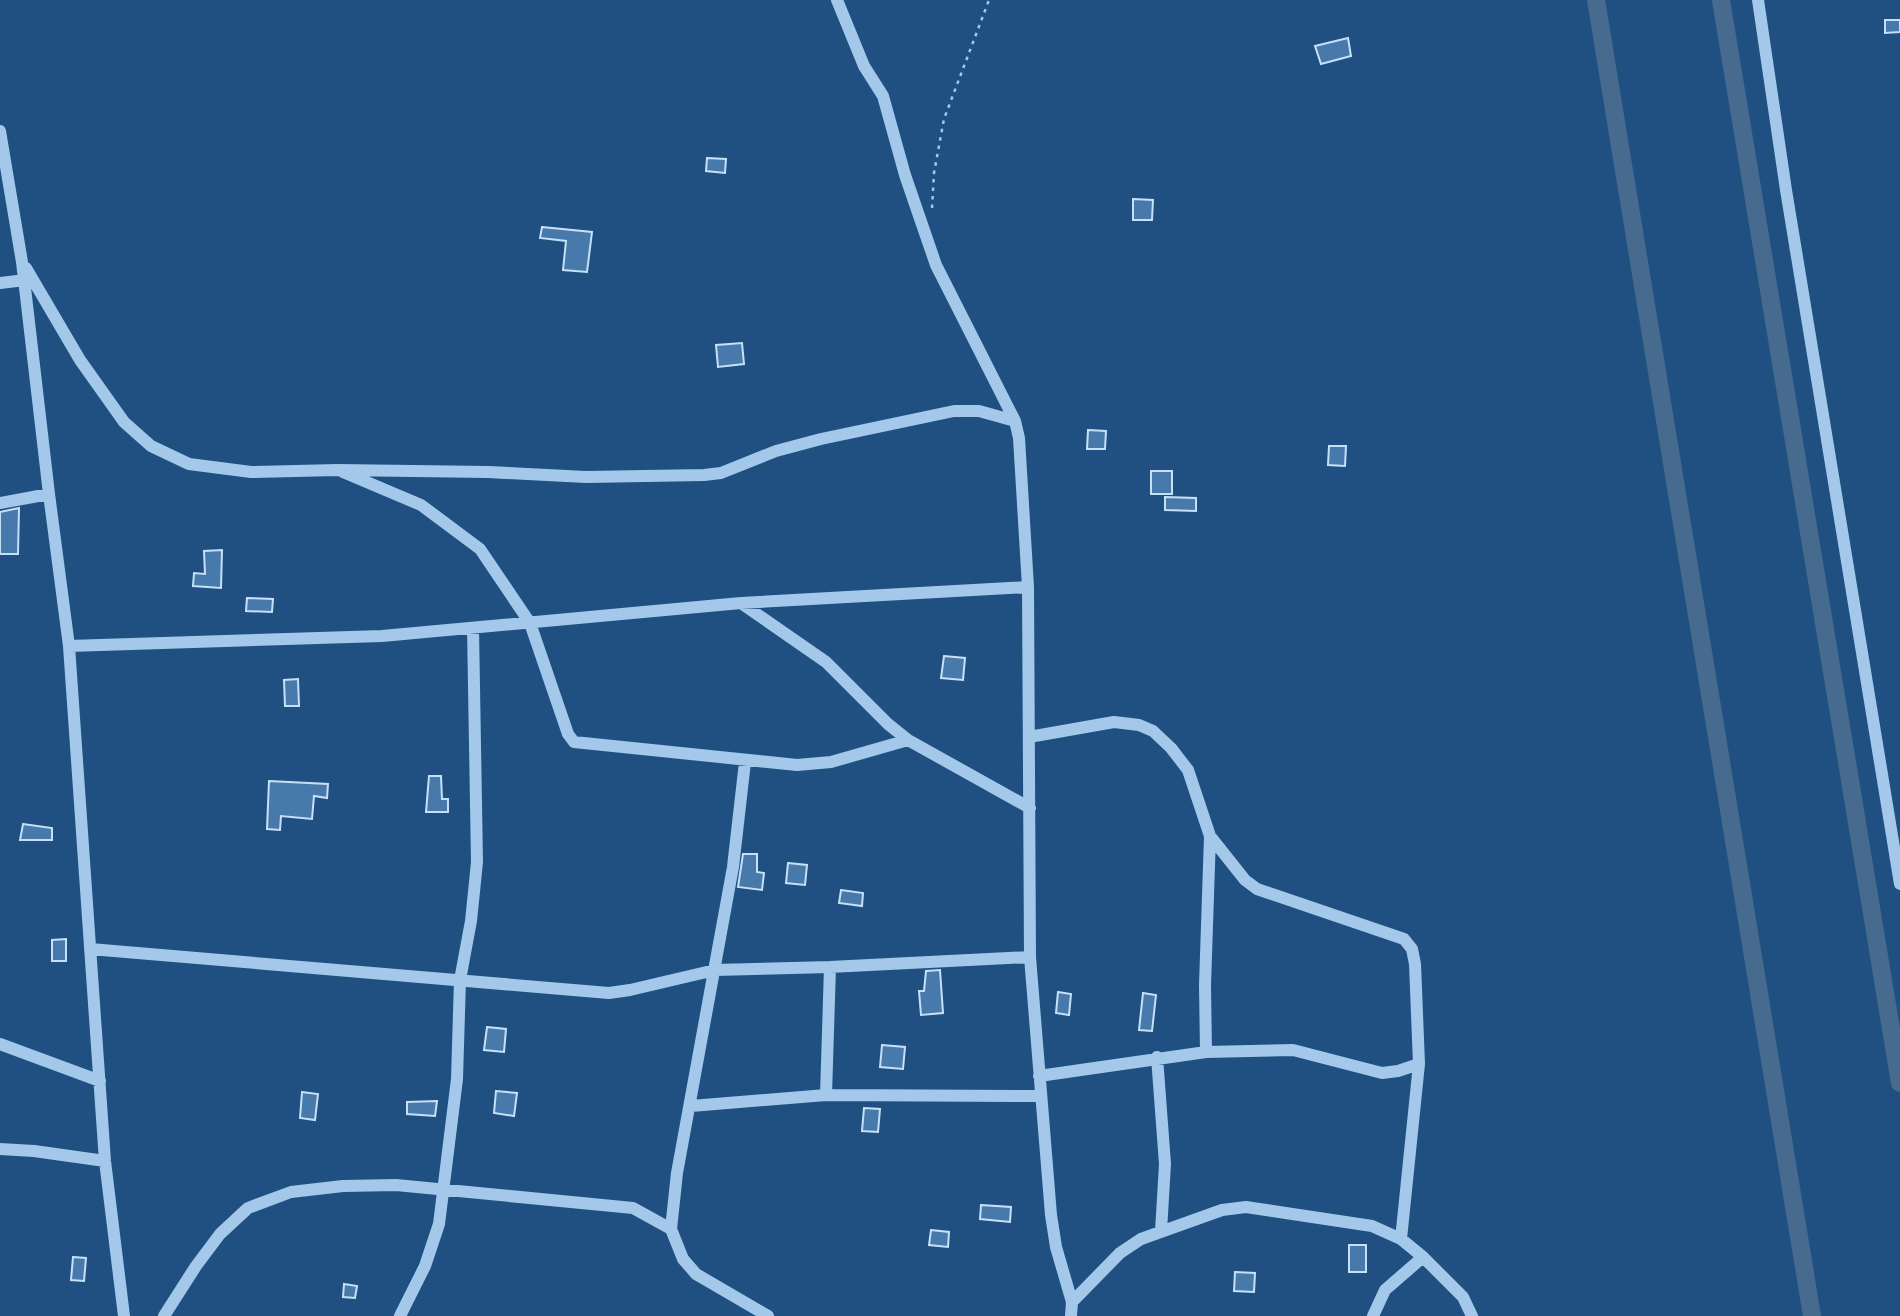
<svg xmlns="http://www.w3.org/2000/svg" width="1900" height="1316" font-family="'Nunito Sans',sans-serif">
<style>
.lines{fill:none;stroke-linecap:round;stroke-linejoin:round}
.canal{stroke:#466b8e;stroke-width:18}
.building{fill:#477aab;stroke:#c8e0f7;stroke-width:2}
.path{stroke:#a4c8e9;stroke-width:2.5;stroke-dasharray:3.5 5;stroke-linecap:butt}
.minor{stroke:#a4c8e9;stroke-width:12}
</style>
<rect width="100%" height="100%" fill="#1f5081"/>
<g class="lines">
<path class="canal" d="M1596 0 1812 1316
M1721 0 1900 1083"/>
</g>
<path class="building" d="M1885 20H1900V32L1885 33Z
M1348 38 1351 56 1321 64 1315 46Z
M707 158 726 159 725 173 706 171Z
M1133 199 1153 200 1152 220H1133Z
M542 227 592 232 587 272 563 270 566 241 540 238Z
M742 343 744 364 718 367 716 345Z
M1088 430 1106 431 1105 449H1087Z
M1329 446H1346L1345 466 1328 465Z
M1151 471H1172V494H1151Z
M1165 497 1196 498V511L1165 510Z
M19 508 18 554H0V512Z
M222 550 221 588 193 586 194 573 205 574 204 551Z
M247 598 273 599 272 612 246 611Z
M944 656 965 658 963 680 941 678Z
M298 679 299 706H285L284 680Z
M429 776H441L442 799H448V812H426Z
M269 781 328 784 327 798 314 796 312 819 281 816 280 830 267 829Z
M23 824 52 828V840H20Z
M743 854H757V872L764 873 762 890 738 887Z
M788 863 807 865 805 885 786 883Z
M841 890 863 893 862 906 839 903Z
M66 939V961H52V940Z
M940 970 943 1013 921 1015 919 991H924L926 971Z
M1058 992 1071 994 1069 1015 1056 1013Z
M1143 993 1156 995 1152 1031 1139 1030Z
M487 1027 506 1029 504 1052 484 1050Z
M882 1045 905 1047 903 1069 880 1067Z
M496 1091 517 1093 514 1116 494 1113Z
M302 1092 318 1094 315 1120 300 1118Z
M437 1101 435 1116 407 1114V1102Z
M864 1108 880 1109 878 1132 862 1131Z
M981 1205 1011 1207 1010 1222 980 1219Z
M931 1230 949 1232 948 1247 929 1245Z
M1349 1245H1366V1272H1349Z
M73 1257 86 1258 84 1281 71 1280Z
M1235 1272 1255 1273 1254 1292 1234 1291Z
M344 1284 357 1286 355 1298 343 1297Z"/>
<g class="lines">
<path class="path" d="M932 208 934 173 944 119 989 0"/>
<path class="minor" d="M837 0 864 66 883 96 905 175 936 265 1015 421 1019 438 1028 587 1030 957 1051 1215 1056 1247 1072 1302 1071 1316
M1758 0 1786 190 1900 884
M0 131 22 262 49 494 69 646 105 1161 124 1316
M26 268 80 360 124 422 151 446 189 464 251 472 337 470 488 472 586 477 704 475 721 473 776 451 821 439 954 411H979L1015 421
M0 283 25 280
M343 472 421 505 480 549 530 623 568 734 574 742 797 765 831 762 908 740
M0 503 49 494
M741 603 826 662 888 724 908 740 1030 808
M69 646 382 636 741 603 1028 587
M1029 737 1114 722 1139 725 1153 731 1171 748 1188 770 1210 836 1205 985 1206 1052
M1210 836 1245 880 1257 889 1404 939 1412 949 1415 964 1419 1064 1401 1239
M90 949 609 993 630 990 715 970 830 967 1030 957
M0 1044 100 1081
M1157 1057 1165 1164 1161 1231
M1039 1076 1206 1052 1293 1050 1382 1073 1398 1071 1419 1064
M826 1095 830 967
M691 1106 826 1095 1040 1096
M0 1149 34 1151 105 1161
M671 1229 677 1173 733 867 745 762
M1072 1302 1120 1253 1141 1239 1222 1210 1246 1207 1372 1226 1401 1239 1423 1257 1463 1297 1472 1316
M164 1316 196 1266 220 1234 248 1208 291 1192 343 1186 396 1185 633 1208 671 1229 683 1259 696 1274 768 1316
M400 1316 425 1266 439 1224 457 1079 460 980 471 921 477 862 473 628
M1373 1316 1385 1290 1423 1257"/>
</g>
</svg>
